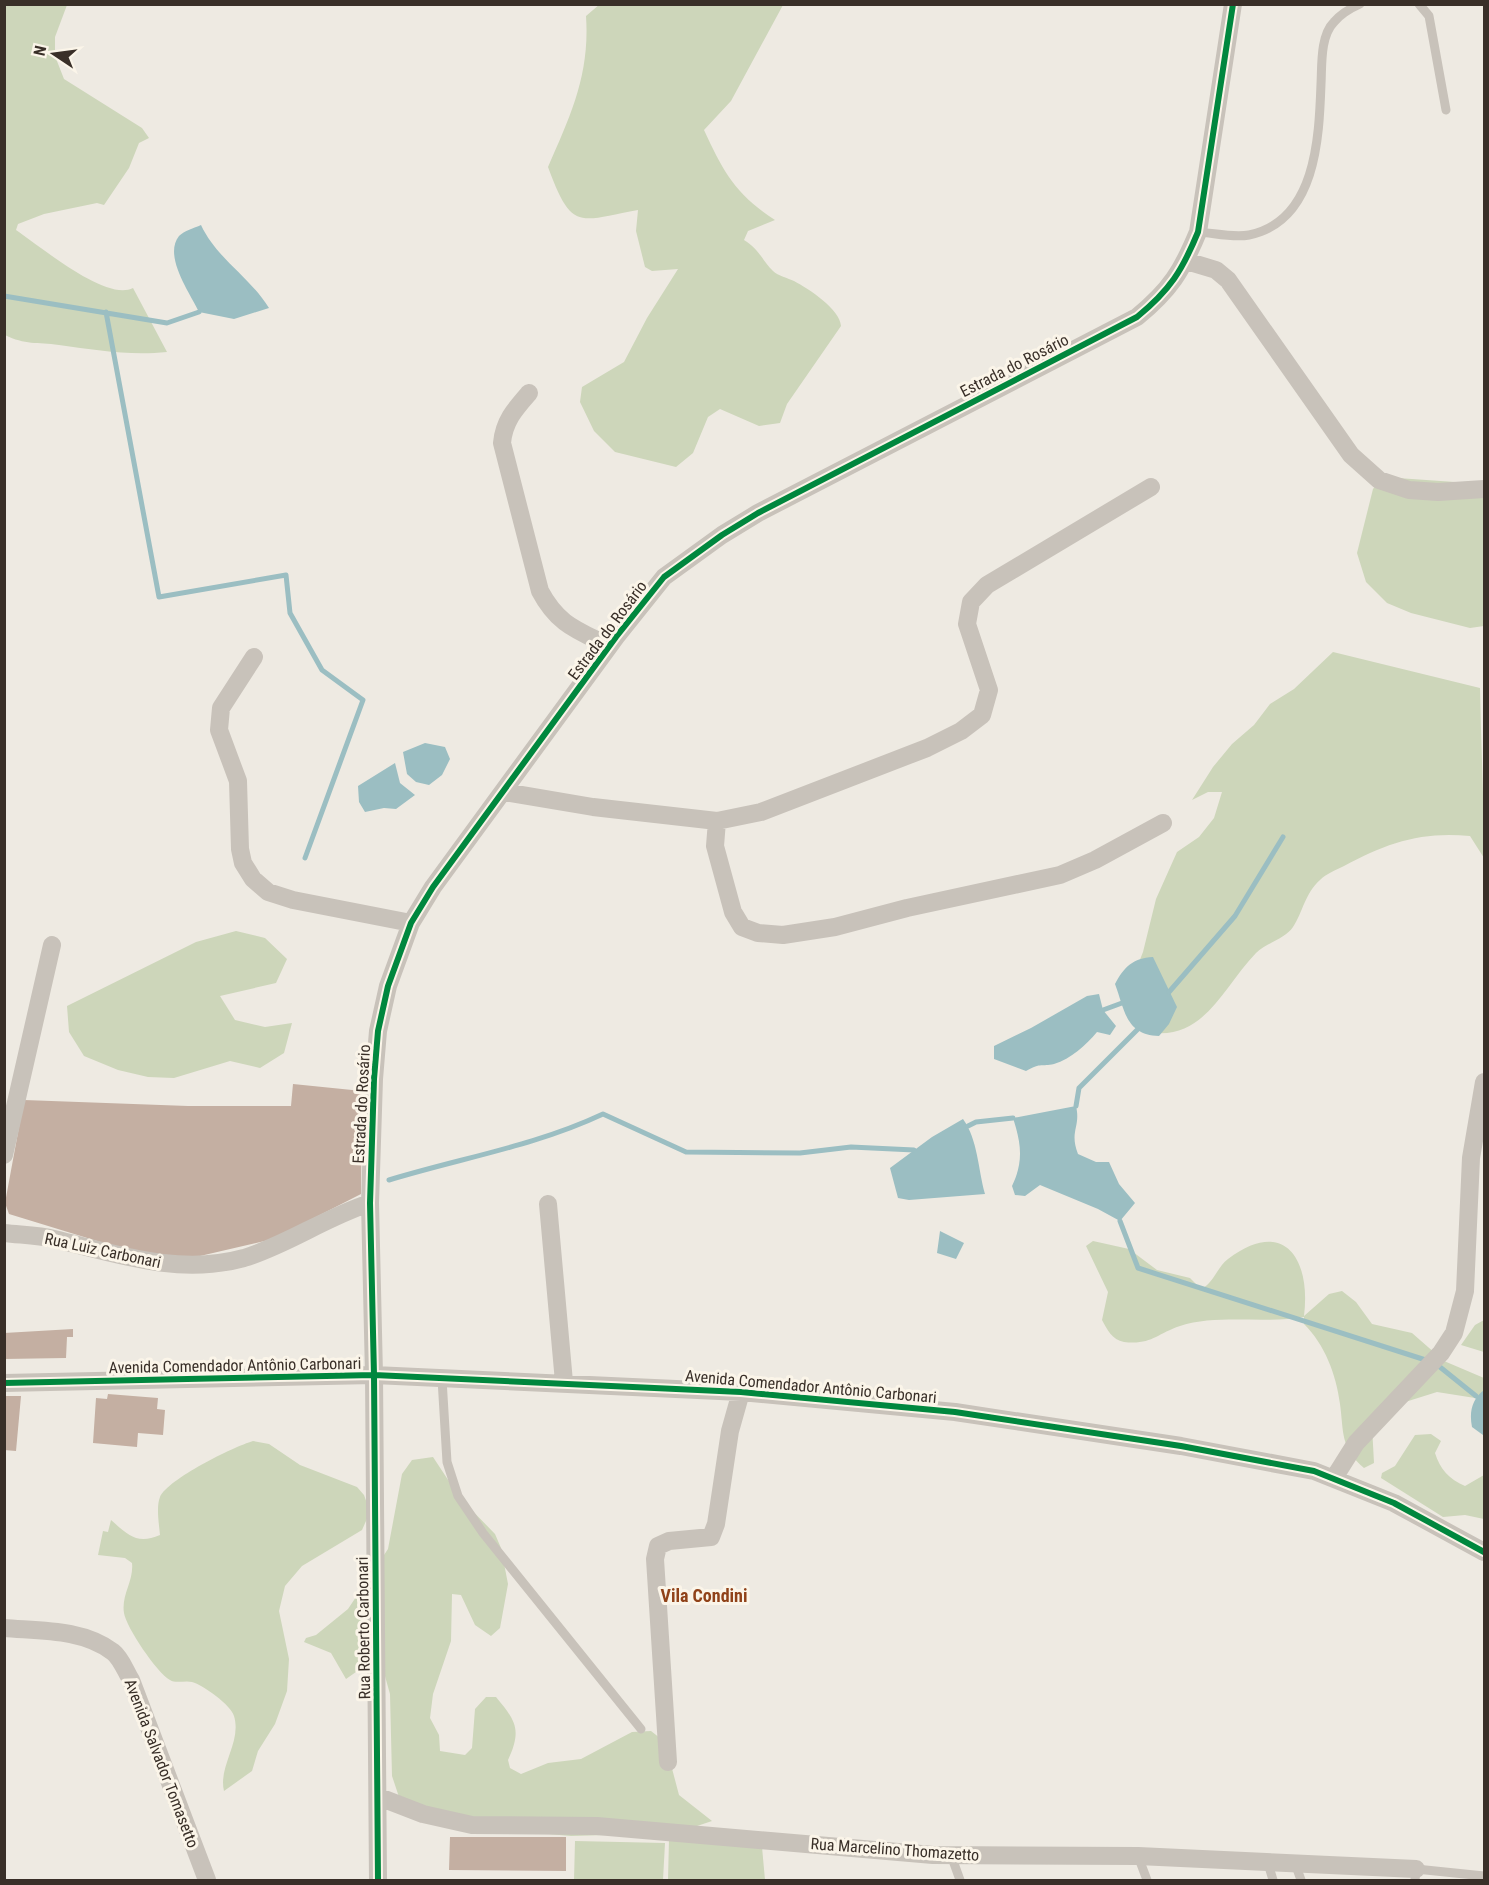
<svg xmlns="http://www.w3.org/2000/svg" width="1489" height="1885" font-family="'Roboto Condensed',sans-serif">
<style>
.green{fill:#cdd6ba}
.water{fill:#9bbec2}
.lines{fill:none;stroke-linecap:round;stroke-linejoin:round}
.stream{stroke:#9bbec2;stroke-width:5}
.building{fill:#c4afa2}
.service{stroke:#c8c2ba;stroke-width:9}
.minor{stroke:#c8c2ba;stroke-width:18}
.cycleway-casing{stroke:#fbf5e9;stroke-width:10}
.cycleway{stroke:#00873e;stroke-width:6}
.labels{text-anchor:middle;stroke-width:6;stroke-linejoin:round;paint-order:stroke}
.street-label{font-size:16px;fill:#392f28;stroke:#fbf5e9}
.neighbourhood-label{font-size:18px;font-weight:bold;fill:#904219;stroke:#fbf5e9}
</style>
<rect width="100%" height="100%" fill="#eeeae2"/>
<path class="green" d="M5 4 67 5 55 37V56L64 79 142 128 149 138 139 143 129 168 104 205 97 203 44 214 18 224 16 230C40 246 106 302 133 288L167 352C130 356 96 350 59 345 37 342 25 345 5 335Z
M600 4 783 5 731 101 704 130C723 171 735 194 775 220L748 231 744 240C760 250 761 259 773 271 778 276 788 278 794 281 809 289 840 309 841 326L787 404 780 423 759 426 720 409 708 417 693 453 676 467 615 452 594 431 580 402 582 387 624 362 647 318 678 269 652 271 645 267 636 231 638 210C578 221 572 232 548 167 571 115 590 74 586 16Z
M1383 477 1484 484V626L1470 628 1411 613 1387 603 1366 582 1357 553 1373 489Z
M1333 652 1480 688C1481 745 1484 801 1484 858L1470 836C1422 831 1386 843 1344 866 1336 870 1326 874 1320 880 1305 893 1303 912 1293 927 1285 939 1266 943 1256 953 1223 987 1204 1042 1148 1032L1133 977 1143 952 1156 899 1177 852 1199 837 1214 818 1222 792H1208L1192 800 1213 767 1232 744 1254 725 1270 704 1294 689Z
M236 931 265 938 287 959 276 983 220 996 235 1020 265 1027 292 1023 284 1053 260 1068 230 1061 174 1078 148 1077 118 1070 84 1056 69 1032 67 1006 196 942Z
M1093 1241 1129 1249 1157 1270 1190 1278 1201 1289C1214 1283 1217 1267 1228 1259 1285 1216 1311 1260 1304 1316L1329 1294 1342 1291 1356 1302 1372 1324 1412 1333 1444 1361 1484 1378V1394L1475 1398 1437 1392 1386 1408 1372 1426 1374 1463 1364 1468C1340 1447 1344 1433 1340 1404 1336 1374 1325 1345 1304 1324V1317C1264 1324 1217 1314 1180 1326 1156 1334 1152 1345 1124 1342 1112 1340 1107 1329 1102 1320L1108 1292 1086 1246Z
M1484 1320V1352L1461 1345 1475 1325Z
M1431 1434 1441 1441 1435 1453C1440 1469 1449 1479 1465 1486L1484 1475V1519L1465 1515 1443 1517 1381 1478 1382 1473 1395 1466 1415 1435Z
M253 1441 269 1444 300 1465 357 1487 364 1495 370 1512 362 1530 302 1566 285 1586 279 1611 289 1659 287 1691 275 1724 258 1751 252 1771 224 1791C218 1766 242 1742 234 1716 231 1705 203 1685 192 1682 185 1680 176 1684 170 1680 157 1673 126 1627 124 1613 121 1595 134 1581 132 1563L125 1558 98 1555 103 1531 108 1532 111 1520C128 1535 137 1545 160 1535 159 1524 156 1507 160 1497 168 1479 233 1447 253 1441Z
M433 1457 460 1498 495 1534 501 1548 508 1584 500 1628 491 1636 475 1625 461 1595 452 1594 451 1641 433 1694 430 1718 439 1735 440 1751 465 1755 472 1748 475 1709 486 1697H496C516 1721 522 1730 508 1760L510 1768 521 1774 548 1763 581 1759 632 1732 651 1731 665 1742 679 1795 712 1821 676 1833 571 1836 443 1825 399 1797 392 1776 390 1694 381 1662 373 1660 346 1679 331 1653 304 1642 306 1638 316 1635 348 1609 388 1549 402 1474 412 1460Z
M669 1839 762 1847 765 1880H668Z
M575 1841 665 1843 663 1880H574Z"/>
<path class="water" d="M201 225C217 259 249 276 269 308L234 319 199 312C190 293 163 256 179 236 184 231 194 228 201 225Z
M425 743 445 747 450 759 442 775 429 785 416 782 407 774 403 752Z
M395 763 400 783 415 795 396 809 384 808 365 812 359 802 358 786Z
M1153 957 1177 1007 1169 1024 1159 1036C1126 1035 1125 1011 1115 984 1124 967 1133 958 1153 957Z
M1099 994 1103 1010 1116 1026 1110 1035 1097 1032C1086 1045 1071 1059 1054 1064 1041 1067 1042 1062 1026 1071L994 1059V1046L1031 1028 1087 996Z
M1076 1106C1081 1127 1069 1131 1078 1154L1096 1162H1109L1119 1184 1135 1203 1120 1221 1098 1209 1040 1185 1025 1196 1015 1195 1012 1186C1024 1161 1021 1143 1013 1118Z
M963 1119C978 1140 978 1169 985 1194L909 1200 898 1198 890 1168 932 1137Z
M940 1231 964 1243 956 1259 937 1253Z
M1484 1390V1435H1483L1472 1427C1469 1412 1472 1399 1484 1390Z"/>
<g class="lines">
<path class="stream" d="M4 296 167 323 199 312
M106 312 159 597 286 575 290 613 322 670 363 700 305 858
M1169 992 1235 916 1283 837
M1103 1010 1122 1003
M1076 1106 1079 1088 1137 1030
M968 1126 976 1122 1013 1118
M389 1180C461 1158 535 1146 603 1114L686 1152 800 1153 851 1147 914 1150
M1120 1221 1138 1268 1435 1363 1476 1396"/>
</g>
<path class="building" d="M293 1084 362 1091 361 1194 273 1239 200 1256H146L9 1214 5 1203 24 1100 188 1106H291Z
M73 1329V1337H67L66 1358 4 1359V1333Z
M108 1394 158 1398 157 1409 165 1410 163 1435 138 1433 137 1447 93 1443 96 1398 107 1399Z
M4 1396H21L16 1451 4 1450Z
M450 1837H566V1871L449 1870Z"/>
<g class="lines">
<path class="service" d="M1419 4 1429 16 1446 110
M1198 232C1214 233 1233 238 1249 235 1316 221 1319 139 1321 84 1322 66 1320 36 1334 22 1340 15 1351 8 1360 4
M442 1379 447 1462 458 1496 483 1533 641 1729
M951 1855 960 1880
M1138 1856 1147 1880
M1267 1860 1273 1880
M1295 1863 1301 1880
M1415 1880 1416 1869 1484 1876"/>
<path class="minor" d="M1186 261 1216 270 1228 280 1351 455 1379 480 1409 490 1438 492 1484 489
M529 393C515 409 504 421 502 443L540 591C558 625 577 630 609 646
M254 657 221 708 219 730 238 781 240 849 243 863 253 879 268 892 293 900 411 923
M504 792 593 807 717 821 761 812 927 748 961 731 982 715 989 690 967 624 971 602 987 585 1151 487
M717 821 715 846 733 912 742 927 758 933 783 935 835 927 907 908 1060 875 1095 860 1163 823
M4 1155 52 945
M548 1204 564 1382
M4 1233C21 1235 38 1235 54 1239 117 1254 179 1276 244 1258 287 1245 326 1217 370 1203
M4 1383 374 1375 741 1392 955 1412 1181 1446 1314 1471 1394 1503 1484 1552
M1334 1478 1356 1443 1441 1353 1454 1333 1465 1291 1471 1158 1484 1082
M4 1628C41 1631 83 1629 113 1652 121 1658 126 1672 131 1680L207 1880
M668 1762 655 1559 658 1546 669 1541 711 1537 716 1524 730 1431 741 1392
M379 1797 423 1814 472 1825 597 1826 933 1855 1138 1856 1416 1869
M378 1880 374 1375 370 1203 374 1079 378 1031 388 986 411 923 433 887 616 637 664 577 722 535 758 513 1137 317C1170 290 1182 271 1198 232L1233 4"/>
<g class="cycleway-casing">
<path id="cycleway" d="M4 1383 374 1375 741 1392 955 1412 1181 1446 1314 1471 1394 1503 1484 1552
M378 1880 374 1375 370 1203 374 1079 378 1031 388 986 411 923 433 887 616 637 664 577 722 535 758 513 1137 317C1170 290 1182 271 1198 232L1233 4"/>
</g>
<use href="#cycleway" class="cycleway"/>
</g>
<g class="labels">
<g class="street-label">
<text transform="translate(1014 365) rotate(-27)" y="6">Estrada do Rosário</text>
<text transform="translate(607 630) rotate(-53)" y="6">Estrada do Rosário</text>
<text transform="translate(361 1104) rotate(-87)" y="6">Estrada do Rosário</text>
<text transform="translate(103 1250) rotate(12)" y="6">Rua Luiz Carbonari</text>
<text transform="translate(235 1365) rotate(-1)" y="6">Avenida Comendador Antônio Carbonari</text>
<text transform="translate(811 1386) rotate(5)" y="6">Avenida Comendador Antônio Carbonari</text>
<text transform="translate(363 1628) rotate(-91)" y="6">Rua Roberto Carbonari</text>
<text transform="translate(162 1763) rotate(69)" y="6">Avenida Salvador Tomasetto</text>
<text transform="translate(895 1849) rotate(4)" y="6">Rua Marcelino Thomazetto</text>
</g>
<g class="neighbourhood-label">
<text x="704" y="1602">Vila Condini</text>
</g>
</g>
<rect width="1489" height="1885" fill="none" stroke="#392f28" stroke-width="12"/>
<g transform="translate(54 54) rotate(283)" stroke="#fbf5e9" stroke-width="4.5" paint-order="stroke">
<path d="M0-4.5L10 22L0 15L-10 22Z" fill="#392f28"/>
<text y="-9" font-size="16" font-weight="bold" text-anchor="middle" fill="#392f28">N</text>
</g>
</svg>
